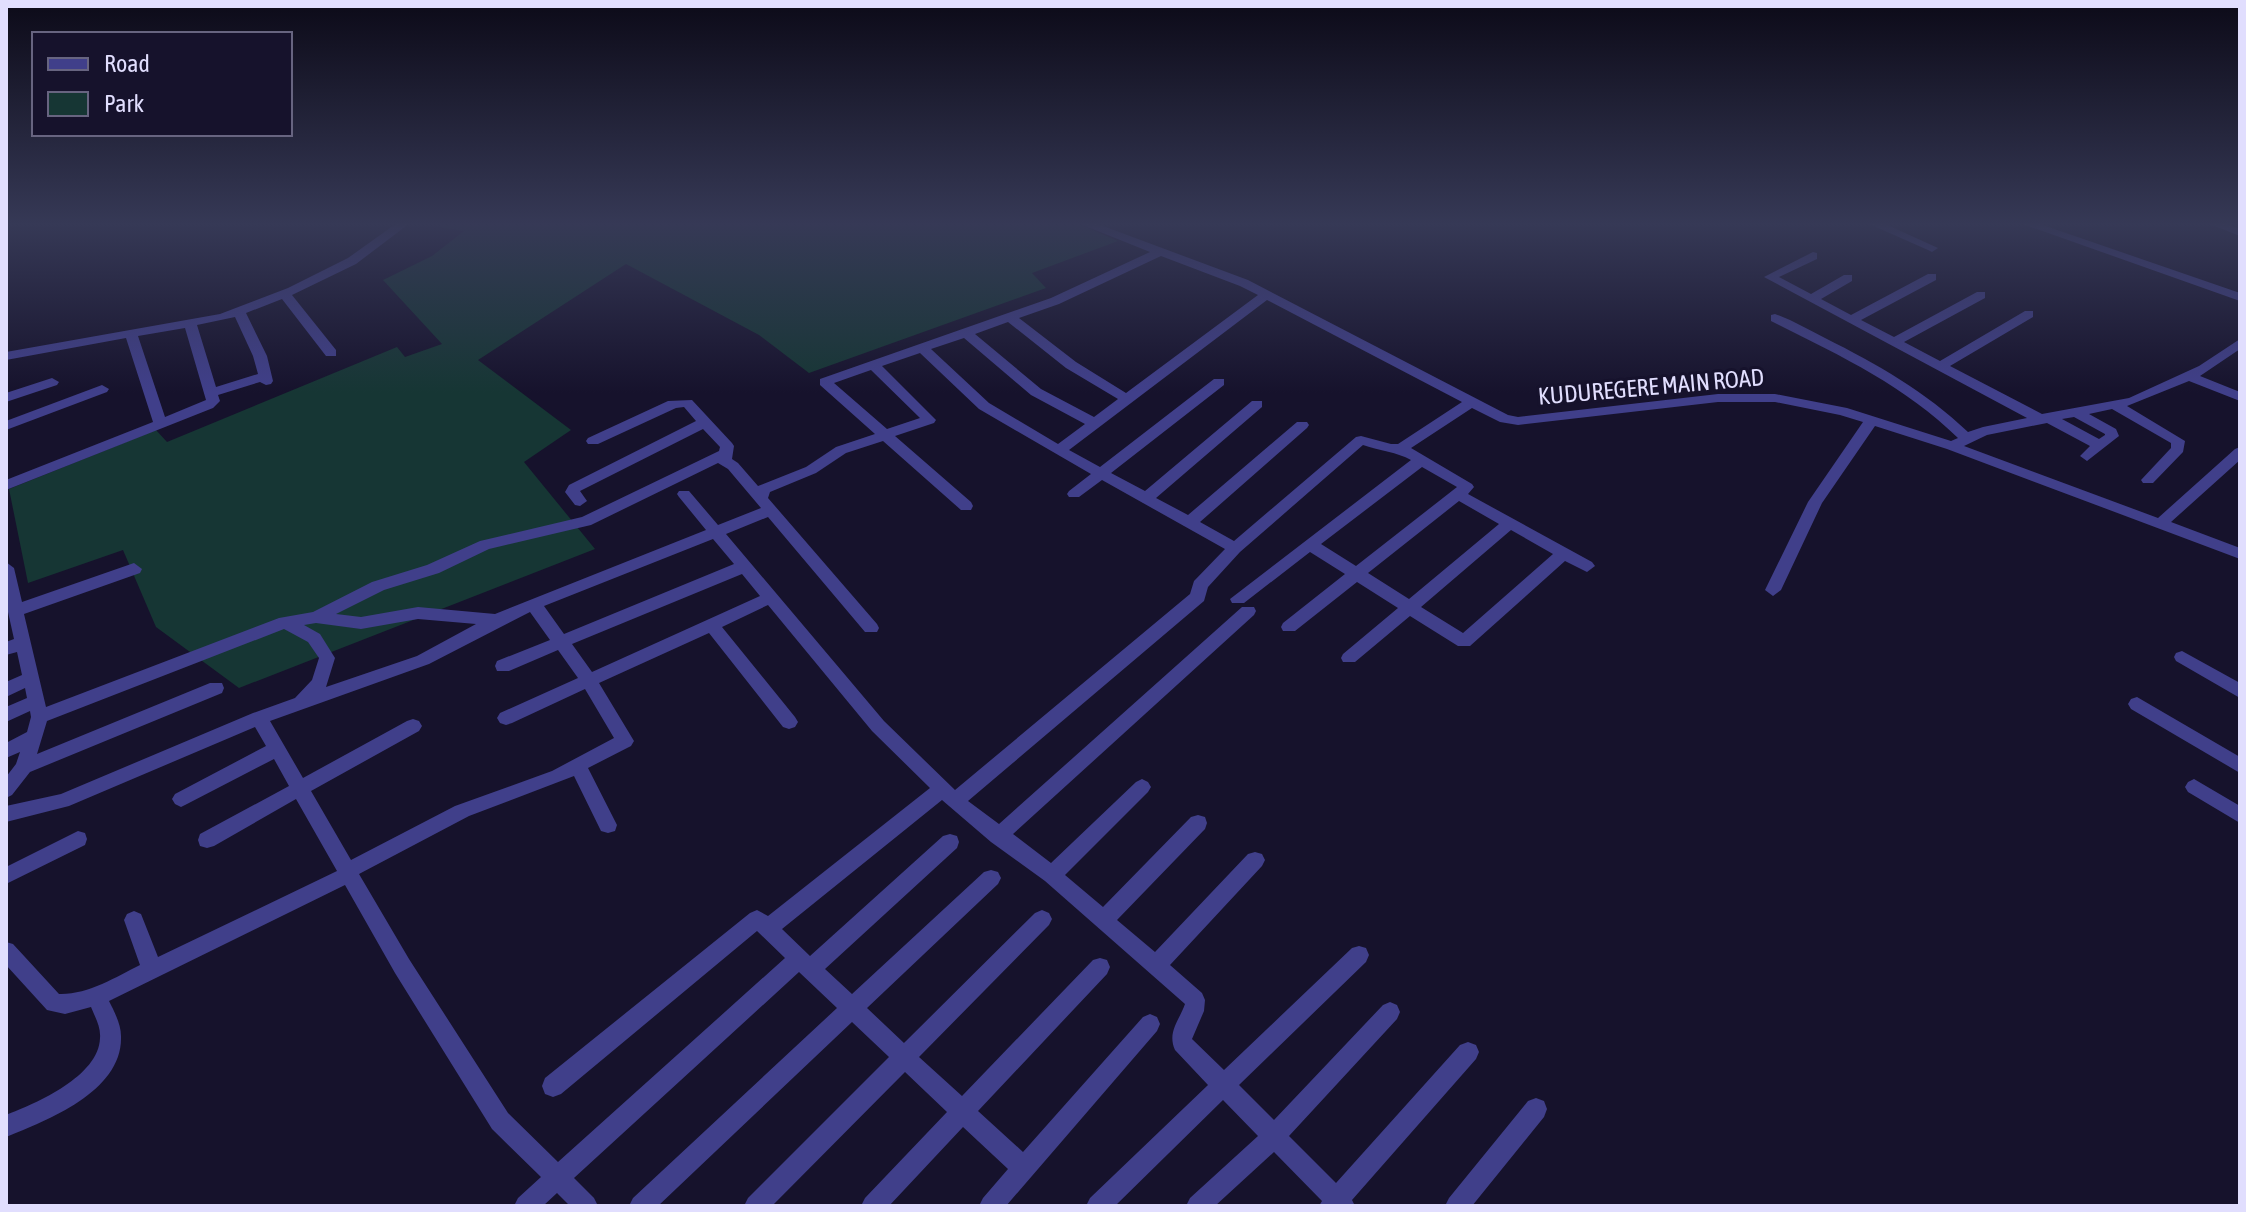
<svg xmlns="http://www.w3.org/2000/svg" width="2246" height="1212" font-family="'Asap Condensed',sans-serif">
<style>
.green{fill:#163634}
.lines{fill:none;stroke-linecap:round;stroke-linejoin:round}
.minor{fill:#403f8a;fill-rule:evenodd}
.labels{text-anchor:middle;stroke-width:6;stroke-linejoin:round;paint-order:stroke}
.street-label{font-size:24px;fill:#e1defe;stroke:#16122c}
</style>
<rect width="100%" height="100%" fill="#16122c"/>
<path class="green" d="M443 223H1076L1118 241 1032 273 1046 288 809 373 759 335 626 264 478 360 571 430 524 462 595 549 239 688 156 627 123 550 28 583 9 489 156 430 167 442 397 347 405 357 442 344 383 280 432 256 464 231 439 227Z"/>
<g class="lines">
<path class="minor" d="M397 223H410L356 264 292 295 336 350V356H326L282 299 246 313 267 356 273 381 271 384 266 385 260 382 218 395 220 401 213 408 6 490V480L153 422 126 338 6 360V352L220 314 288 288 348 258ZM235 317 253 356 258 374 216 387 197 325ZM185 328 206 400 165 417 138 336Z
M1078 223H1095L1248 280 1508 415 1518 417 1718 394H1775L1847 408 1951 441 1958 438C1904 385 1837 354 1771 321V315L1775 314C1792 320 1809 330 1825 338 1877 364 1926 392 1968 432L1983 427 2027 418 1764 277 1813 252 1817 253V259L1779 277 1811 294 1844 275H1852V281L1821 299 1851 315 1928 274H1936V280L1861 320 1894 337 1977 292H1985V298L1904 342 1940 361 2025 311H2033V317L1950 366 2042 414 2129 398 2199 366 2240 339V349L2200 376 2240 392V401L2189 381 2127 406 2185 441 2183 452 2153 483H2143L2141 480 2171 448V443L2112 409 2089 414 2116 429 2119 436 2087 461 2080 456 2090 446 2047 423 1987 435 1964 446 2158 518 2235 449 2240 447V460L2171 522 2240 548V559L1947 449 1875 426 1822 503 1781 590 1773 596 1765 590 1808 502 1863 422 1840 415 1775 402H1718L1518 425 1500 422 1472 408 1411 448 1472 484 1474 487 1468 494 1592 562 1595 566 1587 572 1565 561 1470 646H1458L1410 616 1355 662H1343L1341 658 1343 654 1398 608 1357 582 1295 631H1283L1281 627 1283 623 1345 574 1310 552 1244 603H1232L1230 599 1411 460C1397 452 1380 451 1363 445L1240 552 1208 587 1204 601 968 801 999 824 1242 607H1254L1256 611 1254 615 1013 834 1051 863 1136 782 1142 779 1148 782 1151 787 1148 792 1065 875 1103 907 1191 817 1198 815 1205 817 1207 823 1205 829 1117 920 1155 952 1248 854 1255 852 1262 854 1265 860 1262 866 1170 965 1202 993 1205 1000 1204 1011 1192 1039 1224 1070 1352 948 1359 946 1366 948 1369 955 1366 962 1239 1085 1274 1120 1383 1005 1390 1002 1397 1005 1400 1012 1397 1019 1289 1136 1336 1183 1460 1045 1468 1042 1476 1045 1479 1052 1476 1059 1352 1200 1355 1206H1319L1322 1201 1274 1152 1215 1206H1186L1190 1198 1258 1136 1223 1100 1115 1206H1086L1090 1198 1208 1085 1175 1050C1167 1032 1179 1021 1185 1004L1045 881 991 842 942 800 782 929 810 956 943 836 950 834 957 836 959 842 957 848 825 969 852 994 984 872 991 870 998 872 1001 878 998 884 867 1008 904 1043 1035 913 1042 910 1049 913 1052 919 1049 925 919 1057 962 1096 1093 960 1100 958 1107 960 1110 967 1107 974 978 1111 1023 1152 1143 1017 1150 1014 1157 1017 1160 1024 1157 1031 1006 1206H979L983 1198 1008 1169 963 1127 889 1206H861L865 1198 947 1112 905 1072 772 1206H744L748 1198 889 1057 852 1022 658 1206H629L633 1198 837 1008 799 972 574 1178 594 1198 598 1206H570L557 1193 543 1206H514L518 1198 541 1177 492 1129 395 973 345 885 109 1001C114 1011 121 1024 121 1036 123 1091 48 1120 6 1137V1115C37 1103 99 1076 100 1038 101 1027 95 1017 91 1007L65 1014 47 1010 6 965V942L13 944 59 994C87 995 116 977 140 965L124 920 127 914 134 911 141 914 158 957 337 871 296 799 214 846 207 848 200 846 198 840 200 834 289 786 274 759 187 804 181 807 175 804 172 799 175 794 266 746 255 727 69 806 6 822V806L61 794 253 713 295 698 312 680 319 658 308 642 284 629 47 721 37 754 210 683H222L224 688 222 693 30 772 12 795 6 798V777L16 764 20 752 6 758V743L27 732 31 717 30 711 6 722V707L27 698 25 688 6 697V682L22 675 17 652 6 655V642L14 639 6 603V562L14 568 22 602 134 563 142 569 140 573 24 614 46 707 279 618 313 612 372 582 427 565 480 541 582 517 719 451 720 447 703 429 580 491 587 501 580 506 575 505 565 492 569 485 696 421 684 407 676 408 598 444H588L586 441 588 438 668 401 692 400 732 443 734 446 732 459 738 463 758 486 806 467 836 447 875 434 820 385V379L1051 298 1150 252ZM1161 256 1240 286 1258 295 1126 393 1076 362 1019 318 1059 304ZM1267 300 1462 402 1398 444H1391L1361 436 1356 437 1234 541 1200 522 1307 428 1309 425 1307 422H1297L1188 515 1156 498 1262 407V401H1252L1145 491 1111 473 1224 385V379H1214L1100 467 1069 450ZM1008 322 1066 368 1118 399 1094 417 1041 389 975 334ZM964 338 1031 395 1085 424 1058 444 989 403 931 349ZM920 353 979 409 1091 474 1069 491 1067 494 1069 497H1079L1102 480 1225 549 1194 581 1190 594 955 790 884 721 726 534 768 517 865 632H877L879 628 877 624 768 498 770 492 816 473 846 453 883 441 961 510H971L973 506 971 502 895 436 934 423 936 420 882 366ZM871 370 920 418 887 429 834 383ZM2074 417 2105 434V435L2099 439 2062 419ZM718 463 728 469 761 508 718 525 689 491H679L677 494 679 497 706 530 495 614 418 607 361 617 336 614 384 590 439 573 489 549 591 525ZM1422 467 1457 487 1356 566 1321 544ZM1459 501 1499 524 1409 599 1368 573ZM1511 530 1553 554 1463 633 1421 607ZM713 539 734 564 564 634 544 606ZM742 574 760 596 592 672 572 644ZM768 605 872 731 930 788 768 916 757 910 750 913 545 1078 542 1086 545 1094 553 1097 561 1094 757 931 785 958 558 1162 508 1113 409 959 359 874 469 816 574 776 601 831 608 833 615 831 617 825 588 768 631 746 634 741 599 683 709 633 783 727 789 729 795 727 798 722 795 717 722 627ZM530 612 550 640 497 661 495 666 497 671H509L558 650 578 678 500 713 497 718 500 723 506 725 512 723 585 689 614 738 552 771 455 806 351 860 311 791 419 731 422 726 419 721 413 719 407 721 303 778 270 721 429 664ZM418 619 476 624 417 656 326 687 335 658 320 634 304 625 316 623 361 629Z
M1867 223H1883L1938 248 1932 252 1928 250Z
M2020 223H2037L2240 293V301Z
M2207 223H2224L2240 229V236Z
M52 378 59 382 57 385 6 402V393Z
M102 385 109 389 107 392 6 430V421Z
M2182 651 2240 683V698L2176 661 2174 657 2176 653Z
M2137 697 2240 757V773L2131 709 2128 704 2131 699Z
M2194 779 2240 806V823L2188 792 2185 787 2188 782Z
M78 831 85 833 87 839 85 845 6 884V867Z
M1536 1098 1544 1101 1547 1109 1544 1117 1472 1206H1445L1449 1198 1528 1101Z"/>
</g>
<linearGradient id="sky" x2="0" y2="1"><stop stop-color="#0c0a18"/><stop offset="0.57" stop-color="#363956"/><stop offset="1" stop-color="#363956" stop-opacity="0"/></linearGradient>
<rect width="2246" height="393" fill="url(#sky)"/>
<g class="labels">
<g class="street-label">
<text transform="translate(1651 387) rotate(-5)" y="8">KUDUREGERE MAIN ROAD</text>
</g>
</g>
<rect width="2246" height="1212" fill="none" stroke="#e1defe" stroke-width="16"/>
<rect x="32" y="32" width="260" height="104" fill="#16122c" stroke="#676480" stroke-width="2"/>
<rect x="48" y="58" width="40" height="12" fill="#403f8a" stroke="#676480" stroke-width="2"/>
<text x="104" y="72" font-size="24" fill="#e1defe">Road</text>
<rect x="48" y="92" width="40" height="24" fill="#163634" stroke="#676480" stroke-width="2"/>
<text x="104" y="112" font-size="24" fill="#e1defe">Park</text>
</svg>
